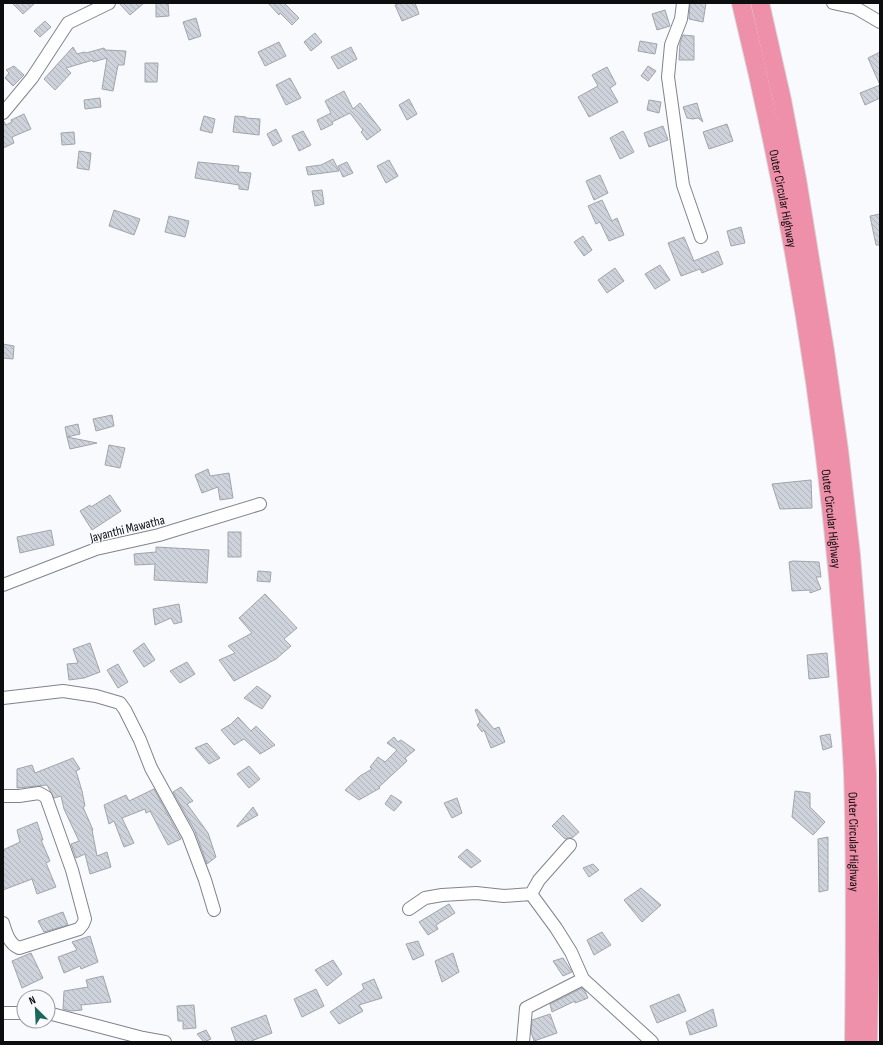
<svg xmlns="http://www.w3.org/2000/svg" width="883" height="1045" font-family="'Sofia Sans Condensed',sans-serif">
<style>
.building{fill:url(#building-back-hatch);stroke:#a0a4ac}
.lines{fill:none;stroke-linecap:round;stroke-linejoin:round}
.minor-casing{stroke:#80848c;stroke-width:14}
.highway-casing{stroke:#d8d8d9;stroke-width:20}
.minor{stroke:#fff;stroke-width:12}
.highway{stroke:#ee90a9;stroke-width:18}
.labels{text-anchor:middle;stroke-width:3;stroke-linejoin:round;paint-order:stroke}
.street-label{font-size:13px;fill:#0b0d0f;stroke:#f9fafe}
</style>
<defs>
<pattern id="building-back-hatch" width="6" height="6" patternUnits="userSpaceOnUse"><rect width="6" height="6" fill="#ced2da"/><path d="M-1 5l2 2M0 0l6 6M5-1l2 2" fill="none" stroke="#b0b3ba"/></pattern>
</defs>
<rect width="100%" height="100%" fill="#f9fafe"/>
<path class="building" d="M12 3H35L23 14Z
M119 3H144L130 15Z
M156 3H168L169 16 156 17Z
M268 3H284L299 18 292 25 280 13 279 15Z
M401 3H415L419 14 402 21 395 5Z
M690 3H706L703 22 689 19Z
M665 10 670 26 657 30 652 14Z
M196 18 201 36 189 40 183 22Z
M45 21 51 27 40 37 34 31Z
M315 33 322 42 311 51 304 42Z
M683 35 694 36V60H679L680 43Z
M640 41 657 44 655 54 638 51Z
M279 42 286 56 265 66 258 52Z
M73 47 77 54 85 52 86 53 104 48 105 50 126 51 124 65H118L113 91 102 89 107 58 93 62V60L66 68 71 73 55 90 44 79Z
M351 47 357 59 338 69 331 57Z
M880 52V98L865 105 860 93 880 85 868 58Z
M145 63H158L157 82H145Z
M14 66 24 75 13 86 5 78 9 73 6 70Z
M648 66 656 71 648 81 641 76Z
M607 67 616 84 610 88 618 102 589 117 578 97 598 86 592 75Z
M290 78 301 98 286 105 276 85Z
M344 91 353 109 360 103 381 130 367 140 361 132 363 130 350 113 332 122 333 124 321 130 317 120 331 113 325 101Z
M100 98 101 107 85 109 84 100Z
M409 99 417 114 407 120 399 105Z
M649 100 661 102 659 113 647 110Z
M697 103 701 117 703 122 698 118 693 119 687 118 683 107Z
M24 114 31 129 12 137 14 143 3 148V120L6 125 12 122 11 120Z
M204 116 215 119 212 133 200 130Z
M235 116 246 117V118L260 119 259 135 233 132Z
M727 124 733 141 709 149 703 132Z
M663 126 668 140 649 147 644 133Z
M276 129 282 141 273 146 267 134Z
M303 131 311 145 299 151 292 136Z
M623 131 634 152 620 159 610 138Z
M74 132 75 144 62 145 61 133Z
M79 151 91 153 89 170 77 168Z
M333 159 339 171 308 175 306 167 321 165Z
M389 160 398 176 386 183 377 166Z
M198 162 239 166 238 172 251 173 248 190 239 189V185L195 178Z
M347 162 353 173 343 177 338 166Z
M600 175 608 193 594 200 586 181Z
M322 190 324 204 315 206 312 191Z
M602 200 612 221 617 218 624 235 609 241 600 222 596 224 588 206Z
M114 210 140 219 134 235 109 226Z
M880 214V245H876L870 216Z
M169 216 189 221 185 237 165 232Z
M741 227 745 243 731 246 727 231Z
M583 236 592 250 584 256 574 242Z
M684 237 694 261 718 251 723 264 702 273 700 269 681 276 668 243Z
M660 265 670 280 655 289 645 274Z
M615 268 624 281 607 293 598 280Z
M3 344 14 346 13 359 3 358Z
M112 415 114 426 96 431 93 419Z
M78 424 80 434 67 437 65 427Z
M67 437 97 443 70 449Z
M109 445 125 448 120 468 105 465Z
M208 469 210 476 229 473 233 498 220 500 218 487 202 493 195 475Z
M811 480 812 508 780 509 772 484Z
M110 495 121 511 92 530 80 511 90 505 91 507Z
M51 530 54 545 20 553 17 537Z
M228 532H241V557H228Z
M156 547 209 550 207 583 154 580 155 564 135 565 134 554 156 552Z
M793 561 819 562 821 577H816L821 589 810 593V590L792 591 789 562Z
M258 571 271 572 270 582 257 581Z
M265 594 297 628 284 639 291 646 276 659 234 681 219 660 235 653 228 646 252 633 239 618Z
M179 604 182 622 174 624 171 618 155 625 153 609Z
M90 643 100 672 84 678 69 680 67 664 78 663 73 649Z
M144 643 155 660 144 667 133 651Z
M827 653 829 677 809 679 807 655Z
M187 662 195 674 180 683 170 671Z
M118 664 128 682 118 688 107 670Z
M257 686 271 696 262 709 244 698Z
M477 709 494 729 499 727 505 742 491 748 484 730 482 732 477 725 480 722 475 710Z
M238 717 251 731 256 726 275 745 260 754 244 739 234 745 221 730 231 724Z
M830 734 832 747 823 750 820 736Z
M394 737 398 742 401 740 415 750 405 758 407 761 379 787 380 788 359 800 345 790 360 776 372 769 370 767 378 757 385 762 397 750 387 743Z
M207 743 220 758 209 764 195 748Z
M73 758 80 769 76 771 82 791 85 806 83 807 93 830H92L97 856 107 852 111 867 90 874 85 854 76 858 71 844 79 841 64 809 61 796 54 798 47 785 17 788V769L32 765 35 773Z
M249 766 260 779 249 788 237 774Z
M181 787 193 801 187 804 208 833 216 857 207 864 195 831 173 792Z
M154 789 181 839 168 845 150 811 146 813 145 809 122 818 134 843 124 847 114 821 109 824 104 805 126 795 129 801Z
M795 791 810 793V807L825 822 813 835 792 817Z
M391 795 402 802 394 811 385 804Z
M457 798 462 813 452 818 444 803Z
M253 807 258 815 237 827V826Z
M563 815 579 832 572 838H568L565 839 552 826Z
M37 822 43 840H41L50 861 46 863 56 887 37 894 32 879 3 890V850L20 842 17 830Z
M828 837V890L819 892 818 839Z
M467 849 481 861 471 868 458 857Z
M593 864 599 870 589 877 583 868Z
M641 888 661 905 642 922 624 900Z
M449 904 455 913 436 925 438 929 428 935 419 922Z
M63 912 68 925 44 932 38 921Z
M602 932 611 945 594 955 587 940Z
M90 936 98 962 81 969 80 966 64 973 58 957 77 950 72 942Z
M418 941 424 955 413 960 406 944Z
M31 953 43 978 22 988 12 961Z
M453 953 459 972 442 982 435 961Z
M563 958 572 972 563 976 553 961Z
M333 960 342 974 327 986 315 970Z
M103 976 111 1002 81 1005 82 1010 71 1011 63 1009 64 991 88 987 86 980Z
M374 979 382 998 359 1005 363 1011 339 1024 330 1012 364 989 362 984Z
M582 988 585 991 588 998 575 1003V1001L552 1012 550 1004Z
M316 989 324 1006 302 1017 294 999Z
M679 994 686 1011 657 1023 650 1006Z
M194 1005 196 1028 183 1029V1021H178L177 1006Z
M713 1009 717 1026 690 1035 686 1022Z
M550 1014 557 1033 534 1041 531 1032 532 1020Z
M266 1015 272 1033 249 1042H236L231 1028Z
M206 1030 211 1039 204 1042 197 1034Z"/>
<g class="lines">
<g class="minor-casing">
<path id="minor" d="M683 3 681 19 671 45 668 77 683 185 701 237
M833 3 856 8 880 22
M3 113 32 78 68 23 109 3
M3 585 96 549 159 535 260 504
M3 698 63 691 96 696 120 703 125 710 140 740 151 768 188 835 205 880 214 910
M3 796H19L39 793 46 797 72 870 85 919 83 924 79 929 19 948C9 944 6 933 3 923
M531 894 539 880 570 845
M409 909 425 898 442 895 476 893 504 896 531 894 556 928 571 952 583 979
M3 1013H24
M48 1013 143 1038 165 1042
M523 1042 526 1008 583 979 652 1042"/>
</g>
<g class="highway-casing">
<g id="highway">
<path id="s1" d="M741 3C792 211 827 423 843 637 847 682 851 728 853 773 856 863 855 953 854 1042"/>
<path d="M760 3 782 100 797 179 825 351 839 450 851 555 861 681 867 772 870 947 868 1042"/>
</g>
</g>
<use href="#minor" class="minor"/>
<use href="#highway" class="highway"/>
</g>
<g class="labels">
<g class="street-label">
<text dy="5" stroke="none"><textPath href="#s1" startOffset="200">Outer Circular Highway</textPath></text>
<text dy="5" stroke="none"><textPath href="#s1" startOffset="524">Outer Circular Highway</textPath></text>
<text transform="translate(127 528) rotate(-14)" y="5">Jayanthi Mawatha</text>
<text dy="5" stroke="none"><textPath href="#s1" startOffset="848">Outer Circular Highway</textPath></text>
</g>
</g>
<rect width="883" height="1045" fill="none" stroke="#0b0d0f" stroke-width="8"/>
<g transform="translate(36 1009) rotate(336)"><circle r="19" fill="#f9fafe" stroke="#9a9b9e"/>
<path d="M0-3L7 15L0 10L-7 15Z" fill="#1c655a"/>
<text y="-6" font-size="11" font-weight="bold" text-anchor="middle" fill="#0b0d0f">N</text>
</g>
</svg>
